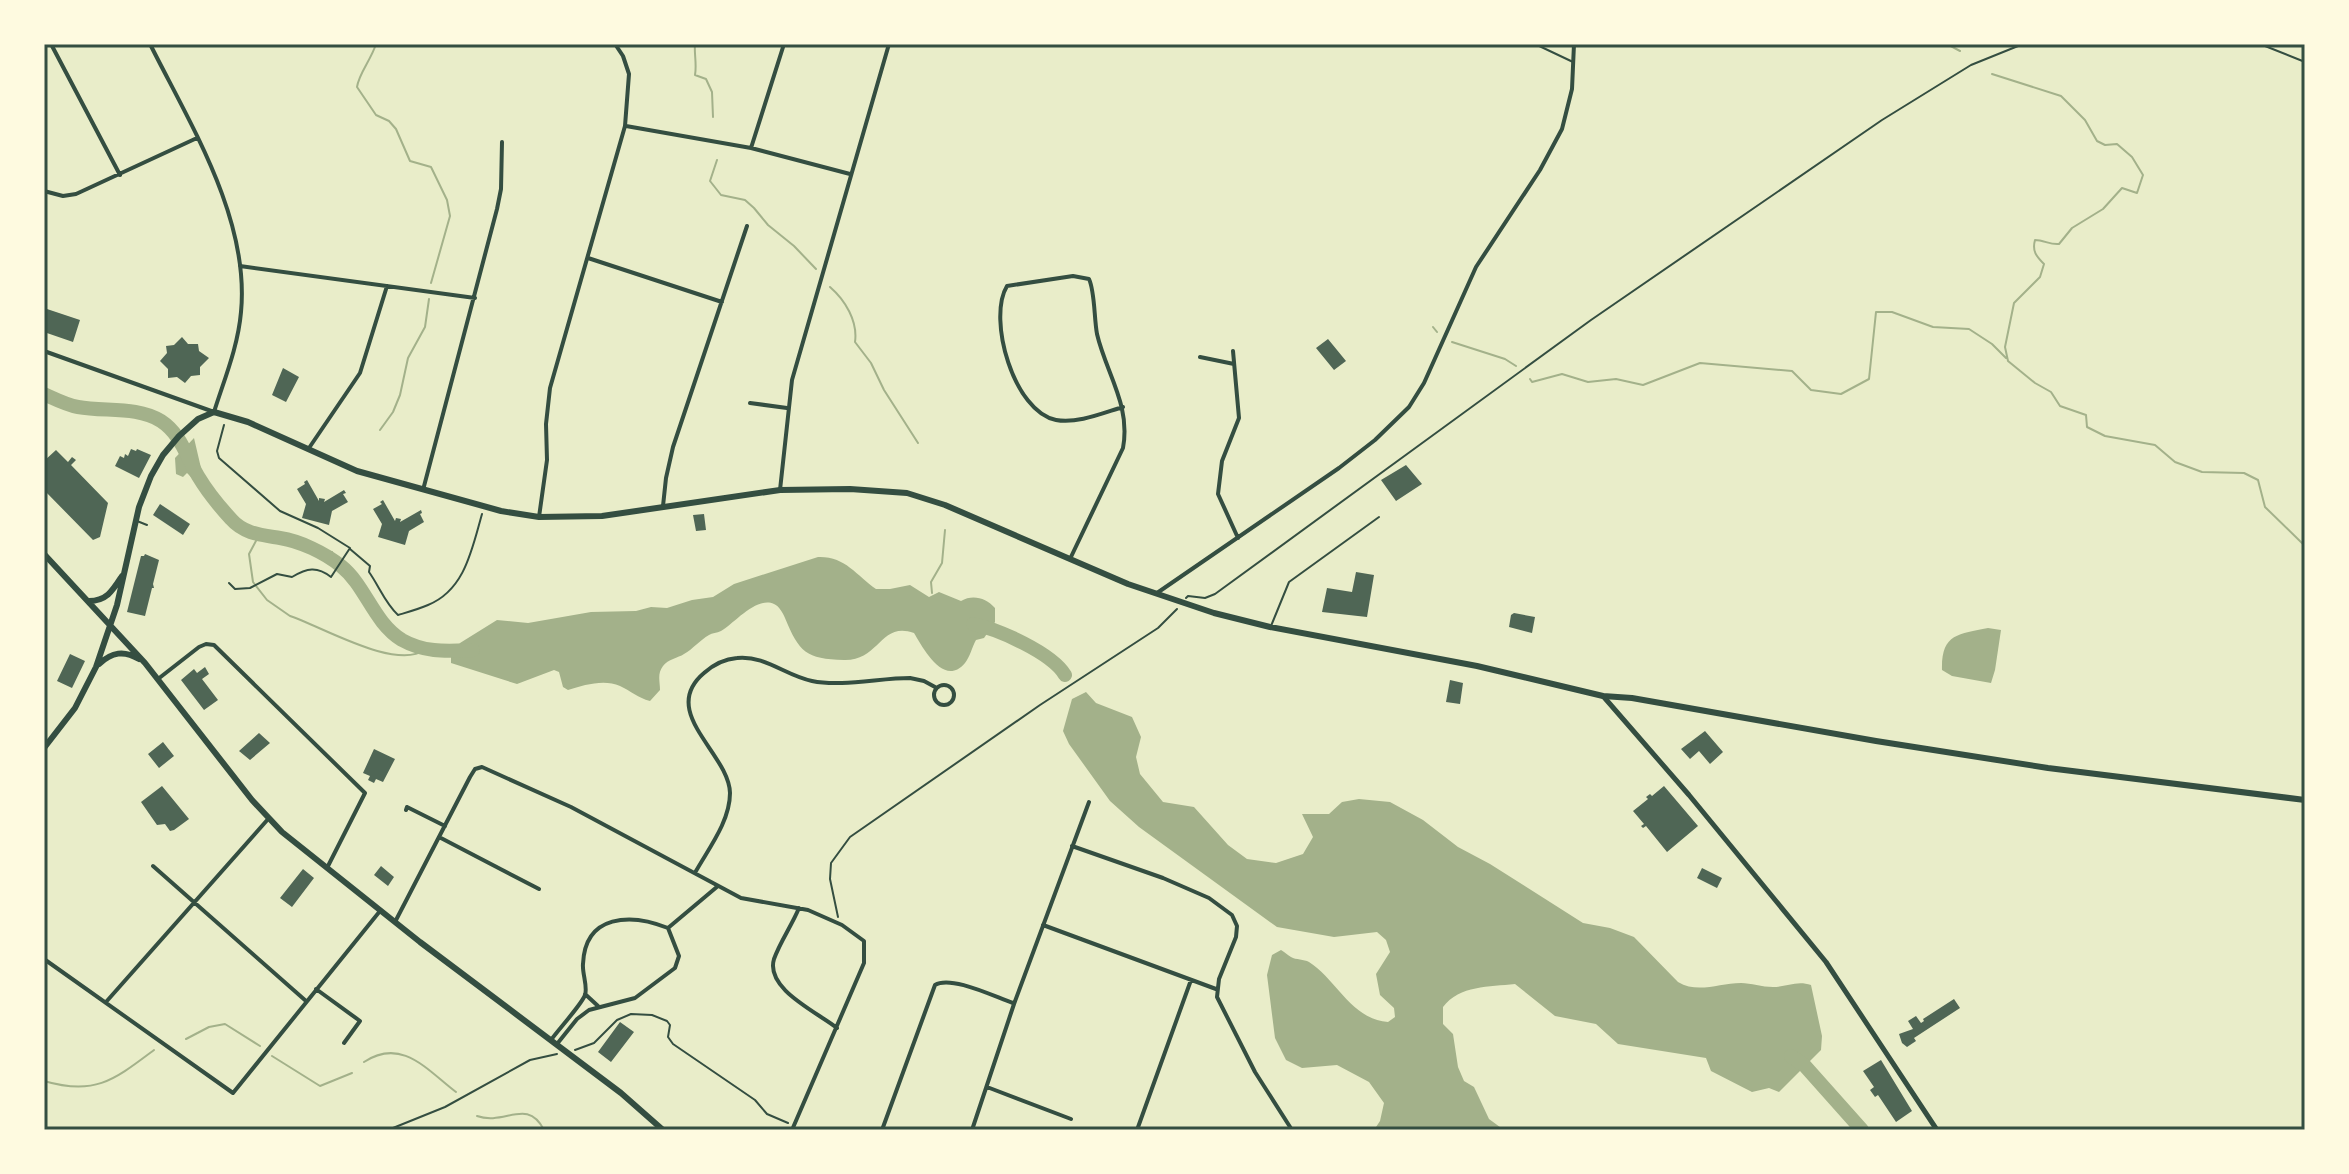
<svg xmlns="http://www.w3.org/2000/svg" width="2349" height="1174" font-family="Mulish,sans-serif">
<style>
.water{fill:#a3b18a}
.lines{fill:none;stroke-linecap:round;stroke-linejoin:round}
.stream{stroke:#a3b18a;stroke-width:2}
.river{stroke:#a3b18a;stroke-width:14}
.building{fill:#4f6655}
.path{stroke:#344e41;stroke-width:2}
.service{stroke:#344e41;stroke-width:2}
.minor{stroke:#344e41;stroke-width:4}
.tertiary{stroke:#344e41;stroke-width:5}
.secondary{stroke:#344e41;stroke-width:6}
.neatline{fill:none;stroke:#344e41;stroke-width:3}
</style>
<rect width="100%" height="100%" fill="#e9edc9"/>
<path class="water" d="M194 438 201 468 191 477 187 473 183 477 176 474 175 458Z
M818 557C845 556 856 575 876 589H890L910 585 929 597 939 592 961 601C973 594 986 598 995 608V622L984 638 976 640C972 647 970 657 965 663 944 688 923 648 914 633 880 621 880 661 844 660 806 659 799 652 785 618 783 613 779 606 774 604 756 596 734 624 721 631 717 633 712 633 709 635 700 640 693 649 684 654 678 658 668 659 663 666 657 674 660 681 660 690L650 701C638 698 631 691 620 686 604 679 584 685 568 690L563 687 559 672 554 670 517 684 451 663V655L460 643 497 620 528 623 591 612 636 611 651 607 667 608 692 600 713 597 734 584Z
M1988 628 2001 630 1995 670 1991 683 1952 676 1942 670C1941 634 1958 634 1988 628Z
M1086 692 1096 703 1132 717 1141 737 1136 757 1140 774 1163 802 1194 807 1228 845 1247 859 1276 863 1303 854 1313 837 1302 814H1329L1342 802 1359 799 1390 802 1423 820 1458 847 1490 864 1583 923 1610 928 1634 937 1678 982C1698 994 1719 983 1741 983 1751 983 1762 987 1773 987 1786 987 1797 980 1811 985L1822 1036 1821 1050 1779 1092 1769 1088 1752 1092 1711 1071 1706 1058 1618 1044 1596 1024 1555 1016 1515 984C1489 987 1460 985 1443 1007V1024L1453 1034 1458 1067 1464 1081 1474 1087 1489 1119 1504 1130H1374L1380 1121 1384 1103 1369 1082 1337 1065 1302 1068 1286 1060 1275 1038 1267 975 1272 955 1281 950C1285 952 1287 955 1291 957 1296 960 1304 959 1309 962 1337 980 1351 1019 1388 1022L1395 1017 1394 1008 1380 995 1376 974 1390 952 1386 940 1377 932 1334 937 1277 927 1139 827 1110 801 1069 744 1063 731 1072 699Z"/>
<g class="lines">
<path class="stream" d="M376 44C371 60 359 73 357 87L376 115 389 121 396 129 410 161 431 167 447 200 450 216 431 283
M695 44C694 54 697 64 695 75L706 79 712 92 713 117
M1947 44 1960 51
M1992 74 2061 96 2085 120 2097 141 2105 145 2117 144 2132 157 2143 175 2137 193 2122 188 2103 209 2072 228 2059 244C2050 245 2044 240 2035 240 2032 251 2036 256 2044 264L2040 277 2014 303 2005 347 2008 361 2035 383 2051 392 2060 406 2086 415 2087 427 2105 436 2155 445 2175 462 2202 472 2244 473 2258 480 2265 507 2305 546
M717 160 710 181 721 195 745 200 754 208 768 225 794 246 816 269
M830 287C845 300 858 321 855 342L871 363 884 390 918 443
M1433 327 1437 332
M1452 342 1505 359 1516 366
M1530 379 1532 382 1562 374 1588 382 1616 379 1643 385 1700 363 1792 371 1811 390 1841 394 1869 379 1876 312H1892L1933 327 1969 329 1992 344 2006 358
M380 430 393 412 400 395 408 358 425 327 429 299
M258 537 249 554 253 582 267 600 290 616C323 627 394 670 425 650
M331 560 332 552
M932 593 931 582 942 563 945 530
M186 1039 209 1027 225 1024 260 1046
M272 1056 320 1086 352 1073
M364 1062C402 1037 427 1070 456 1092
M44 1081C95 1096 114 1080 154 1050
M477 1116C505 1126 527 1097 544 1130"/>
<path class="river" d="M44 394C55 399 67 405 78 407 105 412 137 406 161 421 181 434 186 456 198 476 207 491 219 506 231 519 244 534 262 535 280 538 300 541 325 553 341 566 366 586 373 622 402 640 425 653 447 651 473 650
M973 624C998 629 1052 653 1065 675
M1791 1056 1805 1066 1862 1130"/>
</g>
<path class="building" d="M44 308 80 320 73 342 44 332Z
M182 337 188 344H198L199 351 209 358 200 367V375L191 376 185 383 177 377 168 378V369L160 361 167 353 166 346 174 345Z
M1328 339 1346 361 1334 370 1316 348Z
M283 368 299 377 286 402 272 395Z
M131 449 136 451 137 449 151 455 139 478 115 466 120 456 124 458 125 454 128 456Z
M56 450 68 462 72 457 76 460 71 465 108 503 100 537 93 540 44 490V461Z
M1406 465 1422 484 1396 501 1381 480Z
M307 480 319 501V498L325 499 324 502 344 490 346 493 343 494 348 502 332 511 329 525 302 518 306 504 297 489 305 484 304 482Z
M383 500 395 521 396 518 401 519 400 522 421 510 422 513 420 514 424 522 409 531 405 545 378 537 382 524 373 509 382 504 380 502Z
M160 504 190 524 183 535 153 515Z
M704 514 706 530 696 531 693 515Z
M145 554 159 560 153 584 154 588H152L145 616 127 612 141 556H144Z
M1356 572 1374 575 1367 617 1322 612 1327 588 1352 592Z
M1514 613 1535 617 1532 633 1509 627 1511 615Z
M70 654 85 661 72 688 57 681Z
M205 667 209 674 202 679 218 700 204 710 181 680 194 669 197 673Z
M1450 680 1463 683 1460 704 1446 702Z
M1705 731 1723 752 1710 764 1699 751 1690 759 1681 749Z
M259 733 270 743 250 760 239 751Z
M163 742 174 756 159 768 148 754Z
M374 749 395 759 383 782 376 779 374 783 368 780 370 776 363 773Z
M162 786 189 819 174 830 170 831 165 824 157 825 141 802Z
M1664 786 1698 826 1667 852 1646 826 1643 828 1641 826 1644 824 1633 811 1648 799 1646 797 1650 794 1652 796Z
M381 866 394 877 388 886 374 875Z
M1702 868 1722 878 1717 888 1697 878Z
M303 869 314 878 292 907 280 898Z
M1954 999 1960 1008 1914 1038 1916 1041 1907 1047 1902 1043 1899 1034 1913 1029 1908 1021 1916 1016 1921 1023 1924 1021 1923 1019Z
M620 1022 634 1032 611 1062 598 1052Z
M1881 1060 1912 1111 1896 1122 1878 1095 1875 1097 1870 1090 1874 1087 1863 1071Z"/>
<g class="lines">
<path class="path" d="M2260 44 2305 62
M224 425 217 451 219 458 280 511 318 528 350 548 331 577C317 566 307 568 292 577L277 574 250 588 235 589 229 583
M350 549 370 566 369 572C379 586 385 603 398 615 408 612 419 609 428 605 465 590 472 549 482 514
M1186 598 1188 596 1205 598 1215 594 1591 320 1882 120 1971 65 2023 44
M838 917 830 879 831 863 850 837 1040 705 1158 628 1177 609
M575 1050 594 1043 617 1020 631 1014 652 1015 667 1021 670 1025 668 1037 673 1044 755 1100 767 1114 788 1123
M388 1130 445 1107 530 1060 557 1054"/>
<path class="service" d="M1535 44 1573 62
M137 521 147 525
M1271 626 1289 582 1379 517"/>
<path class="minor" d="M51 44 120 175
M626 126 751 148 850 174
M751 148 784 44
M44 191 63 196 76 194 197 138
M588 258 722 302
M240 266 475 298
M44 351 214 412C224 380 238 347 241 312 250 219 190 124 150 44
M1233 351 1239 418 1222 461 1218 494 1238 538
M1200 357 1234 364
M750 403 787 408
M309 448 360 373 387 286
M423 490 497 209 501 189 502 142
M780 490 792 380 889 44
M663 506 666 478 673 447 747 226
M539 517 547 460 546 424 550 388 625 126 629 74 623 56 615 44
M1070 559 1123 448C1131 405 1106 373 1097 334 1094 318 1095 292 1089 279L1073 276 1007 286C987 319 1014 412 1056 420 1077 424 1103 413 1123 407
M1157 593 1339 468 1375 440 1409 407 1424 383 1476 267 1540 170 1562 129 1572 89 1574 44
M158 679 199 647 206 644 214 645 365 793 327 868
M934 695a10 10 0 1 1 20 0a10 10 0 1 1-20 0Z
M406 810 407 807 445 826
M439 837 539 889
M1072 846 1163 878 1209 898 1232 915 1237 926 1236 937 1219 979 1217 997 1255 1072 1292 1130
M153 866 306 1001
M696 871C709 848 730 821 730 793 729 753 658 712 704 673 713 665 724 659 737 658 765 655 786 676 812 681 841 687 880 678 910 678L924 681 935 687
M799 908C792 925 780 942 774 959 765 989 817 1012 837 1028
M395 922 470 777 475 769 482 767 571 807 741 898 808 910 842 925 864 941V963L792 1130
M1043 925 1216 989
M668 928 718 886
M44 959 233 1093 380 911
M316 989 360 1021 344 1043
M585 994 598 1006
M106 1002 269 818
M551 1040C558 1030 582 1004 585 995 588 987 582 973 583 964 585 914 631 913 668 928L679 956 675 968 635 998 589 1010 577 1019 557 1044
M987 1087 1071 1119
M882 1130 935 985C951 975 995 997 1013 1003
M972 1130 1014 1004 1089 802
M1137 1130 1191 980"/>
<path class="tertiary" d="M1603 696 1689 795 1826 962 1937 1130"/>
<path class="secondary" d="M44 554 145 663 252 800 282 832 420 942 621 1093 663 1130
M89 601C107 601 113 590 122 576
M99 664C112 652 124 650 139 659
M44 748 75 708 96 667 117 605 139 507 151 476 163 455 179 436 198 419 214 412 248 422 357 471 501 511 539 517 602 516 780 490 850 489 907 493 945 505 1128 584 1214 613 1270 627 1477 666 1603 696 1632 698 1876 741 2048 768 2305 800"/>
</g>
<rect width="2349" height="1174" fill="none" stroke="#fefae0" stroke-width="92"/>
<rect x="46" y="46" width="2257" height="1082" class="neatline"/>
</svg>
